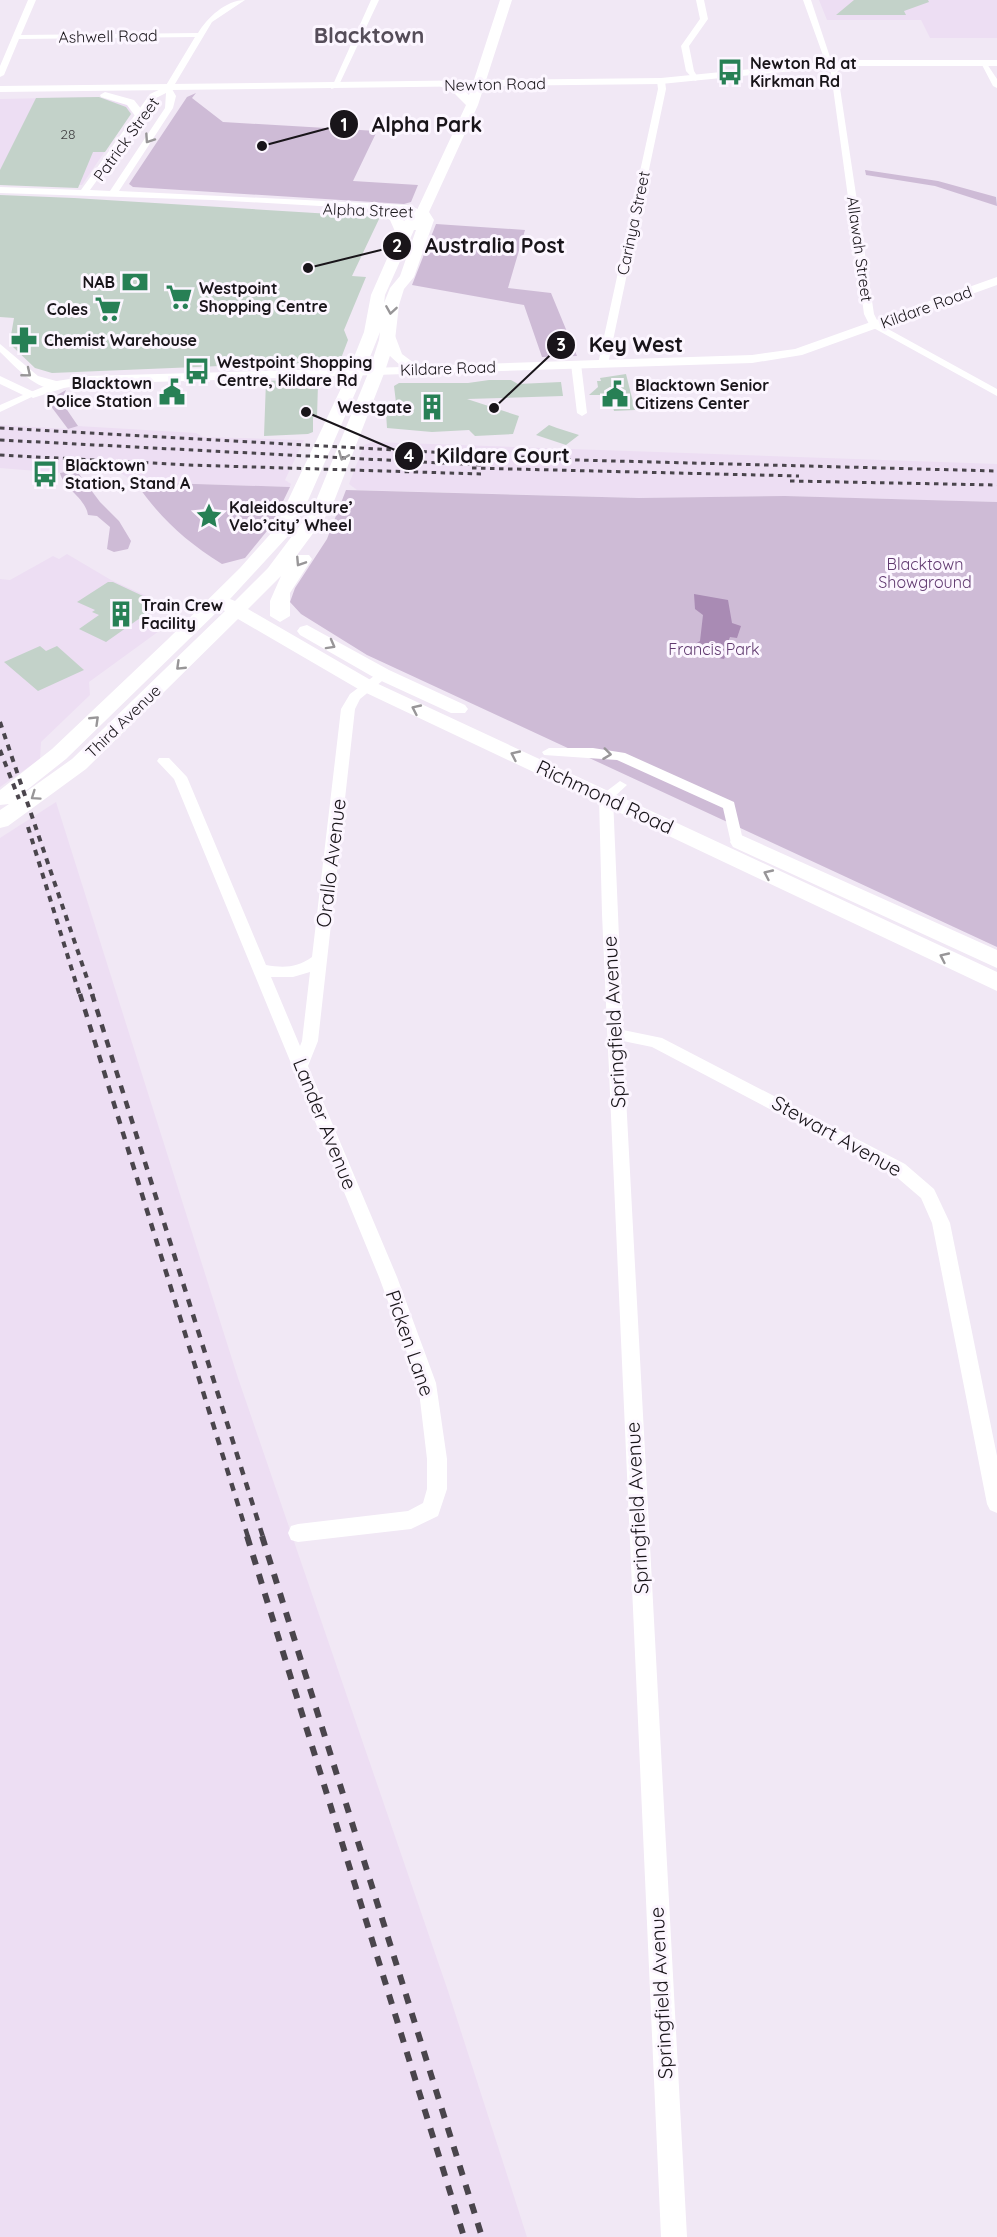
<svg xmlns="http://www.w3.org/2000/svg" width="997" height="2237" font-family="Quicksand,sans-serif">
<style>
.built{fill:#eddef3}
.green{fill:#cebbd6}
.water{fill:#a98bb4}
.building{fill:#c3d2c9}
.lines{fill:none;stroke-linecap:round;stroke-linejoin:round}
.minor{fill:#fff;fill-rule:evenodd}
.tertiary{fill:#fff;fill-rule:evenodd}
.secondary{fill:#fff;fill-rule:evenodd}
.primary{fill:#fff;fill-rule:evenodd}
.rail-far3{stroke:#4a454c;stroke-width:3;stroke-dasharray:4.5 4.5;stroke-linecap:butt}
.rail-far2{stroke:#4a454c;stroke-width:4;stroke-dasharray:6 6;stroke-linecap:butt}
.rail-far1{stroke:#4a454c;stroke-width:4.5;stroke-dasharray:8 8;stroke-linecap:butt}
.rail{stroke:#4a454c;stroke-width:6;stroke-dasharray:10 10;stroke-linecap:butt}
.oneway{stroke:#989698}
.labels{text-anchor:middle;stroke-width:6;stroke-linejoin:round;paint-order:stroke}
.far-number-label{font-size:14px;fill:#444446}
.far-street-label{font-size:16px;fill:#19151a;stroke:#fcf6ff}
.far-poi-label{font-size:16px;font-weight:bold;fill:#19151a;stroke:#fcf6ff;text-anchor:start}
.far-park-label{font-size:16px;fill:#60396f;stroke:#fcf6ff}
.street-label{font-size:20px;fill:#19151a;stroke:#fcf6ff}
.far-district-label{font-size:22px;font-weight:bold;fill:#554d59;stroke:#fcf6ff}
.leader{fill:none;stroke:#19151a;stroke-width:2}
.callout-dot{fill:#19151a;stroke:#fcf6ff;stroke-width:2}
.mark-label{font-size:18px;text-anchor:middle;font-weight:bold;fill:#fff}
.callout-label{font-size:21px;text-anchor:middle;font-weight:bold;fill:#19151a;stroke:#fcf6ff;stroke-width:6;stroke-linejoin:round;paint-order:stroke}
</style>
<rect width="100%" height="100%" fill="#f1e8f5"/>
<path class="built" d="M819 0H997V38H930L921 20H827Z
M97 97 128 105 131 113 82 185 0 184V99Z
M0 425 68 429 78 426 196 433 203 437 304 440 285 480 291 484 290 487 135 482 119 472 76 470 61 473 0 468Z
M373 442 997 464V502L785 496 639 498 357 490 349 484 364 445Z
M67 554 111 580 160 602 158 608 146 616 166 626 89 682 90 695 41 742 40 759 0 787V579L10 580 53 556 59 559Z
M56 802 238 1378 448 1991 527 2237H0V838Z"/>
<path class="green" d="M196 93 192 98 223 122 377 131 353 181 418 185 411 202 404 204 133 187 129 184 187 97Z
M865 170 938 181 996 197 997 206 935 186 866 175Z
M436 224 525 230 508 288 551 293 577 356 542 357 524 305 412 285Z
M66 390 61 401 78 426 68 429 47 401Z
M76 470 100 502 119 521 131 541 128 549 114 552 107 549 110 527 97 516 88 515C85 497 64 489 60 473Z
M135 482 290 487 271 526 245 558 222 564C184 540 161 519 135 482Z
M346 490 639 498 785 496 997 502V947L367 655 301 614 290 602 295 588 327 539Z"/>
<path class="water" d="M694 594 728 600 732 623 741 626 737 638 730 637 725 650 731 651 727 652 724 659 693 653 696 647 692 646 700 641 703 615 695 609Z"/>
<path class="building" d="M854 0H928L929 2 904 11 906 15H836Z
M99 97 126 107 131 114 105 152H93L78 188 0 185V170L36 98Z
M0 195 74 198 380 217 352 276 366 277 344 330 348 340 340 361 280 364 289 368 266 369V364L52 373 35 368 12 346 10 341 14 318 0 317Z
M626 374 635 410 614 411 611 399H607L606 395H589L598 387 597 381H601L600 378Z
M309 379 318 384 317 417H313V432L308 434 264 436 266 381Z
M489 380H511L518 384 561 382 563 396 467 399 519 416 513 434 475 436 469 430 432 432 387 428 386 413 397 411 394 386 399 383H468Z
M549 425 557 428 579 435 566 445 536 435Z
M108 582H113L160 604 106 642 79 629 99 615 92 612 95 610 77 602Z
M40 646 46 651 57 646 84 670 38 691 4 662Z"/>
<g class="lines">
<path class="minor" d="M28 0H36L21 35 198 33C207 18 226 0 245 0L212 22 172 89 176 96 173 108 119 191 407 205 426 212 422 215 407 211 212 200 0 193V187L81 190 150 94 165 87 195 37 19 39 4 75 0 77V66ZM166 93 165 108 110 191 90 190 156 98Z
M371 0H379L338 87 331 89Z
M696 0H704L708 19 689 46 694 71 699 79 695 81 686 71 681 46 700 19Z
M803 0H811L832 63 825 61Z
M985 61 997 79V88L993 86 981 63Z
M830 66 837 68 874 314 879 324 997 389V396L870 326 864 314Z
M661 79 665 81 666 89 608 364 603 367 598 364 658 89 657 81Z
M0 344 38 376 67 384C44 401 15 366 0 352Z
M576 361 581 364 587 413 582 416 577 413 571 364Z
M0 376 38 394 0 412V405L23 395 0 384Z
M382 670 387 671V677L360 699 355 709 318 1041 308 1066 397 1277 436 1383 447 1459V1489L438 1516 411 1529 298 1542 291 1540 288 1533 291 1526 298 1524 408 1511 423 1503 427 1489V1459L418 1383 379 1277 174 779 157 761 159 758H169L187 777 266 965C283 968 297 968 312 957L341 709 350 694ZM310 972 302 1041 300 1046 271 977H293Z
M549 748H593L625 753 734 802 743 840 741 843H731L723 808 617 760 544 755 542 752Z
M620 781 627 785 613 798 623 1030 662 1038 905 1164 934 1189 950 1223 997 1456V1513L990 1510 987 1504 932 1223 921 1198 893 1174 652 1047 623 1041 687 2237H661L602 914 599 797Z"/>
<path class="tertiary" d="M997 277V285L802 355 752 363 88 384 64 388 33 398 26 394 57 381 88 376 402 367 390 356 382 333 388 329 394 333 402 354 418 366 752 355 795 349Z"/>
<path class="secondary" d="M851 60H997V66H851L837 71 822 68 661 84 0 92V86L661 78 822 62 835 64Z
M105 92 134 100 146 115 136 117 127 105 101 97 100 95Z"/>
<path class="primary" d="M500 0H512L478 105 429 212 434 220 414 277 404 289 399 305 395 340 385 371 331 509 297 555H309L312 559 290 593V616L280 622 270 616V601L281 576 248 609 374 682 997 972V991L360 690 238 619 86 769 8 826 0 828V810L9 804 0 805V790L52 749 167 640 240 568 274 530 344 382 364 332 371 295 397 236 390 220 379 213 381 210C390 208 400 213 404 221L417 210 466 105 455 94 438 85C447 78 462 87 469 95ZM414 230H416L400 276 390 288 384 303 385 295ZM382 316 379 340 369 371 313 508 268 568 235 601 230 599 288 536 306 505 360 382 380 332ZM220 609 225 611 72 759 13 801 66 759Z
M307 625 389 670 465 705 468 709 465 713H451L375 678 300 635 297 631 300 627Z
M741 835 997 950V968L733 847 730 842 733 837Z"/>
<path class="rail-far3" d="M0 428 577 460 997 471
M0 440 481 465
M0 455 189 465 481 474
M472 468 799 476
M790 481 997 485"/>
<path class="rail-far2" d="M0 722 93 996
M0 750 19 799
M28 827 80 996"/>
<path class="rail-far1" d="M80 994 248 1537
M92 994 263 1537"/>
<path class="rail" d="M247 1536 464 2237
M262 1536 482 2237"/>
</g>
<defs><path id="oneway-chevron" d="M-2-3.5L2.5 0L-2 3.5" fill="none" stroke-width="1.6" stroke-linecap="round" stroke-linejoin="round" transform="scale(1.5)"/></defs>
<g class="oneway">
<use href="#oneway-chevron" transform="translate(149 139) rotate(124)"/>
<use href="#oneway-chevron" transform="translate(391 310) rotate(99)"/>
<use href="#oneway-chevron" transform="translate(27 373) rotate(39)"/>
<use href="#oneway-chevron" transform="translate(343 456) rotate(112)"/>
<use href="#oneway-chevron" transform="translate(300 562) rotate(123)"/>
<use href="#oneway-chevron" transform="translate(331 645) rotate(29)"/>
<use href="#oneway-chevron" transform="translate(180 666) rotate(136)"/>
<use href="#oneway-chevron" transform="translate(416 709) rotate(-155)"/>
<use href="#oneway-chevron" transform="translate(95 720) rotate(-44)"/>
<use href="#oneway-chevron" transform="translate(607 754) rotate(7)"/>
<use href="#oneway-chevron" transform="translate(515 755) rotate(-155)"/>
<use href="#oneway-chevron" transform="translate(35 796) rotate(145)"/>
<use href="#oneway-chevron" transform="translate(768 874) rotate(-155)"/>
<use href="#oneway-chevron" transform="translate(944 957) rotate(-155)"/>
</g>
<defs>
<g id="bus-bare" transform="scale(2.07)"><path d="M-5-6H5V4H4V6H2V4H-2V6H-4V4H-5ZM-3.5-4V0h7V-4ZM-3.5 1.2v1.5H-2V1.2ZM2 1.2v1.5H3.5V1.2Z" fill="#278055" stroke="#fcf6ff" stroke-width="2.5" paint-order="stroke"/></g>
<g id="bank-bare" transform="scale(2.07)"><path d="M-6-4H6V4H-6ZM0-2.3a2.3 2.3 0 1 0 0 4.6a2.3 2.3 0 1 0 0-4.6Z" fill="#278055" stroke="#fcf6ff" stroke-width="2.5" paint-order="stroke"/></g>
<g id="supermarket-bare" transform="scale(2.07)"><path d="M-6-5.5h2.5l.6 2H6L4.5 2H-2.5L-4.4-4H-6ZM-1.5 3.2a1.3 1.3 0 1 0 .1 0ZM3 3.2a1.3 1.3 0 1 0 .1 0Z" fill="#278055" stroke="#fcf6ff" stroke-width="2.5" paint-order="stroke"/></g>
<g id="pharmacy-bare" transform="scale(2.07)"><path d="M-2-6h4v4h4v4h-4v4h-4v-4h-4v-4h4Z" fill="#278055" stroke="#fcf6ff" stroke-width="2.5" paint-order="stroke"/></g>
<g id="civic-bare" transform="scale(2.07)"><path d="M-.6-6.5H3V-4.5H.6V-3L4-1V1h2V6H-6V1h2V-1L-.6-3ZM-1.2 2.5V6h2.4V2.5Z" fill="#278055" stroke="#fcf6ff" stroke-width="2.5" paint-order="stroke"/></g>
<g id="building-bare" transform="scale(2.07)"><path d="M-4-6H4V6H1V3H-1V6H-4ZM-2.5-4.3h1.7v1.8h-1.7ZM.8-4.3h1.7v1.8H.8ZM-2.5-1h1.7V.8h-1.7ZM.8-1h1.7V.8H.8Z" fill="#278055" stroke="#fcf6ff" stroke-width="2.5" paint-order="stroke"/></g>
<g id="sight-bare" transform="scale(2.07)"><path d="M0-6L1.8-2.2L6-1.7L2.9 1.2L3.7 5.4L0 3.3L-3.7 5.4L-2.9 1.2L-6-1.7L-1.8-2.2Z" fill="#278055" stroke="#fcf6ff" stroke-width="2.5" paint-order="stroke"/></g>
</defs>
<g fill-rule="evenodd">
<use href="#bus-bare" x="730" y="72"/>
<use href="#bank-bare" x="135" y="282"/>
<use href="#supermarket-bare" x="179" y="297"/>
<use href="#supermarket-bare" x="108" y="309"/>
<use href="#pharmacy-bare" x="24" y="340"/>
<use href="#bus-bare" x="197" y="371"/>
<use href="#civic-bare" x="172" y="392"/>
<use href="#civic-bare" x="615" y="394"/>
<use href="#building-bare" x="432" y="407"/>
<use href="#bus-bare" x="45" y="474"/>
<use href="#sight-bare" x="209" y="516"/>
<use href="#building-bare" x="121" y="614"/>
</g>
<g class="labels">
<g class="far-number-label">
<text x="68" y="139">28</text>
</g>
<g class="far-street-label">
<text transform="translate(108 36) rotate(-1)" y="6">Ashwell Road</text>
<text transform="translate(495 84) rotate(-1)" y="6">Newton Road</text>
<text transform="translate(126 139) rotate(-54)" y="6">Patrick Street</text>
<text transform="translate(368 210) rotate(2)" y="6">Alpha Street</text>
<text transform="translate(633 223) rotate(-78)" y="6">Carinya Street</text>
<text transform="translate(860 249) rotate(82)" y="6">Allawah Street</text>
<text transform="translate(926 307) rotate(-20)" y="6">Kildare Road</text>
<text transform="translate(448 368) rotate(-2)" y="6">Kildare Road</text>
<text transform="translate(123 721) rotate(-44)" y="6">Third Avenue</text>
</g>
<g class="far-poi-label">
<text x="750" y="69">Newton Rd at<tspan x="750" dy="18">Kirkman Rd</tspan></text>
<text x="115" y="288" text-anchor="end">NAB</text>
<text x="199" y="294">Westpoint<tspan x="199" dy="18">Shopping Centre</tspan></text>
<text x="88" y="315" text-anchor="end">Coles</text>
<text x="44" y="346">Chemist Warehouse</text>
<text x="217" y="368">Westpoint Shopping<tspan x="217" dy="18">Centre, Kildare Rd</tspan></text>
<text x="152" y="389" text-anchor="end">Blacktown<tspan x="152" dy="18">Police Station</tspan></text>
<text x="635" y="391">Blacktown Senior<tspan x="635" dy="18">Citizens Center</tspan></text>
<text x="412" y="413" text-anchor="end">Westgate</text>
<text x="65" y="471">Blacktown<tspan x="65" dy="18">Station, Stand A</tspan></text>
<text x="229" y="513">Kaleidosculture’<tspan x="229" dy="18">Velo’city’ Wheel</tspan></text>
<text x="141" y="611">Train Crew<tspan x="141" dy="18">Facility</tspan></text>
</g>
<g class="far-park-label">
<text x="925" y="570">Blacktown<tspan x="925" dy="18">Showground</tspan></text>
<text x="714" y="655">Francis Park</text>
</g>
<g class="street-label">
<text transform="translate(605 797) rotate(25)" y="7">Richmond Road</text>
<text transform="translate(331 863) rotate(-83)" y="7">Orallo Avenue</text>
<text transform="translate(614 1022) rotate(-93)" y="7">Springfield Avenue</text>
<text transform="translate(325 1124) rotate(68)" y="7">Lander Avenue</text>
<text transform="translate(837 1136) rotate(29)" y="7">Stewart Avenue</text>
<text transform="translate(410 1343) rotate(71)" y="7">Picken Lane</text>
<text transform="translate(637 1508) rotate(-93)" y="7">Springfield Avenue</text>
<text transform="translate(661 1993) rotate(-93)" y="7">Springfield Avenue</text>
</g>
<g class="far-district-label">
<text x="369" y="43">Blacktown</text>
</g>
</g>
<path class="leader" d="M262 146L344 124M308 268L397 246M494 408L561 345M306 412L409 456"/>
<g class="callout-dot">
<circle cx="262" cy="146" r="6"/>
<circle cx="308" cy="268" r="6"/>
<circle cx="494" cy="408" r="6"/>
<circle cx="306" cy="412" r="6"/>
<circle cx="344" cy="124" r="15"/>
<circle cx="397" cy="246" r="15"/>
<circle cx="561" cy="345" r="15"/>
<circle cx="409" cy="456" r="15"/>
</g>
<g class="mark-label">
<text x="344" y="131">1</text>
<text x="397" y="252">2</text>
<text x="561" y="351">3</text>
<text x="409" y="462">4</text>
</g>
<g class="callout-label">
<text x="427" y="132">Alpha Park</text>
<text x="495" y="253">Australia Post</text>
<text x="636" y="352">Key West</text>
<text x="503" y="463">Kildare Court</text>
</g>
</svg>
